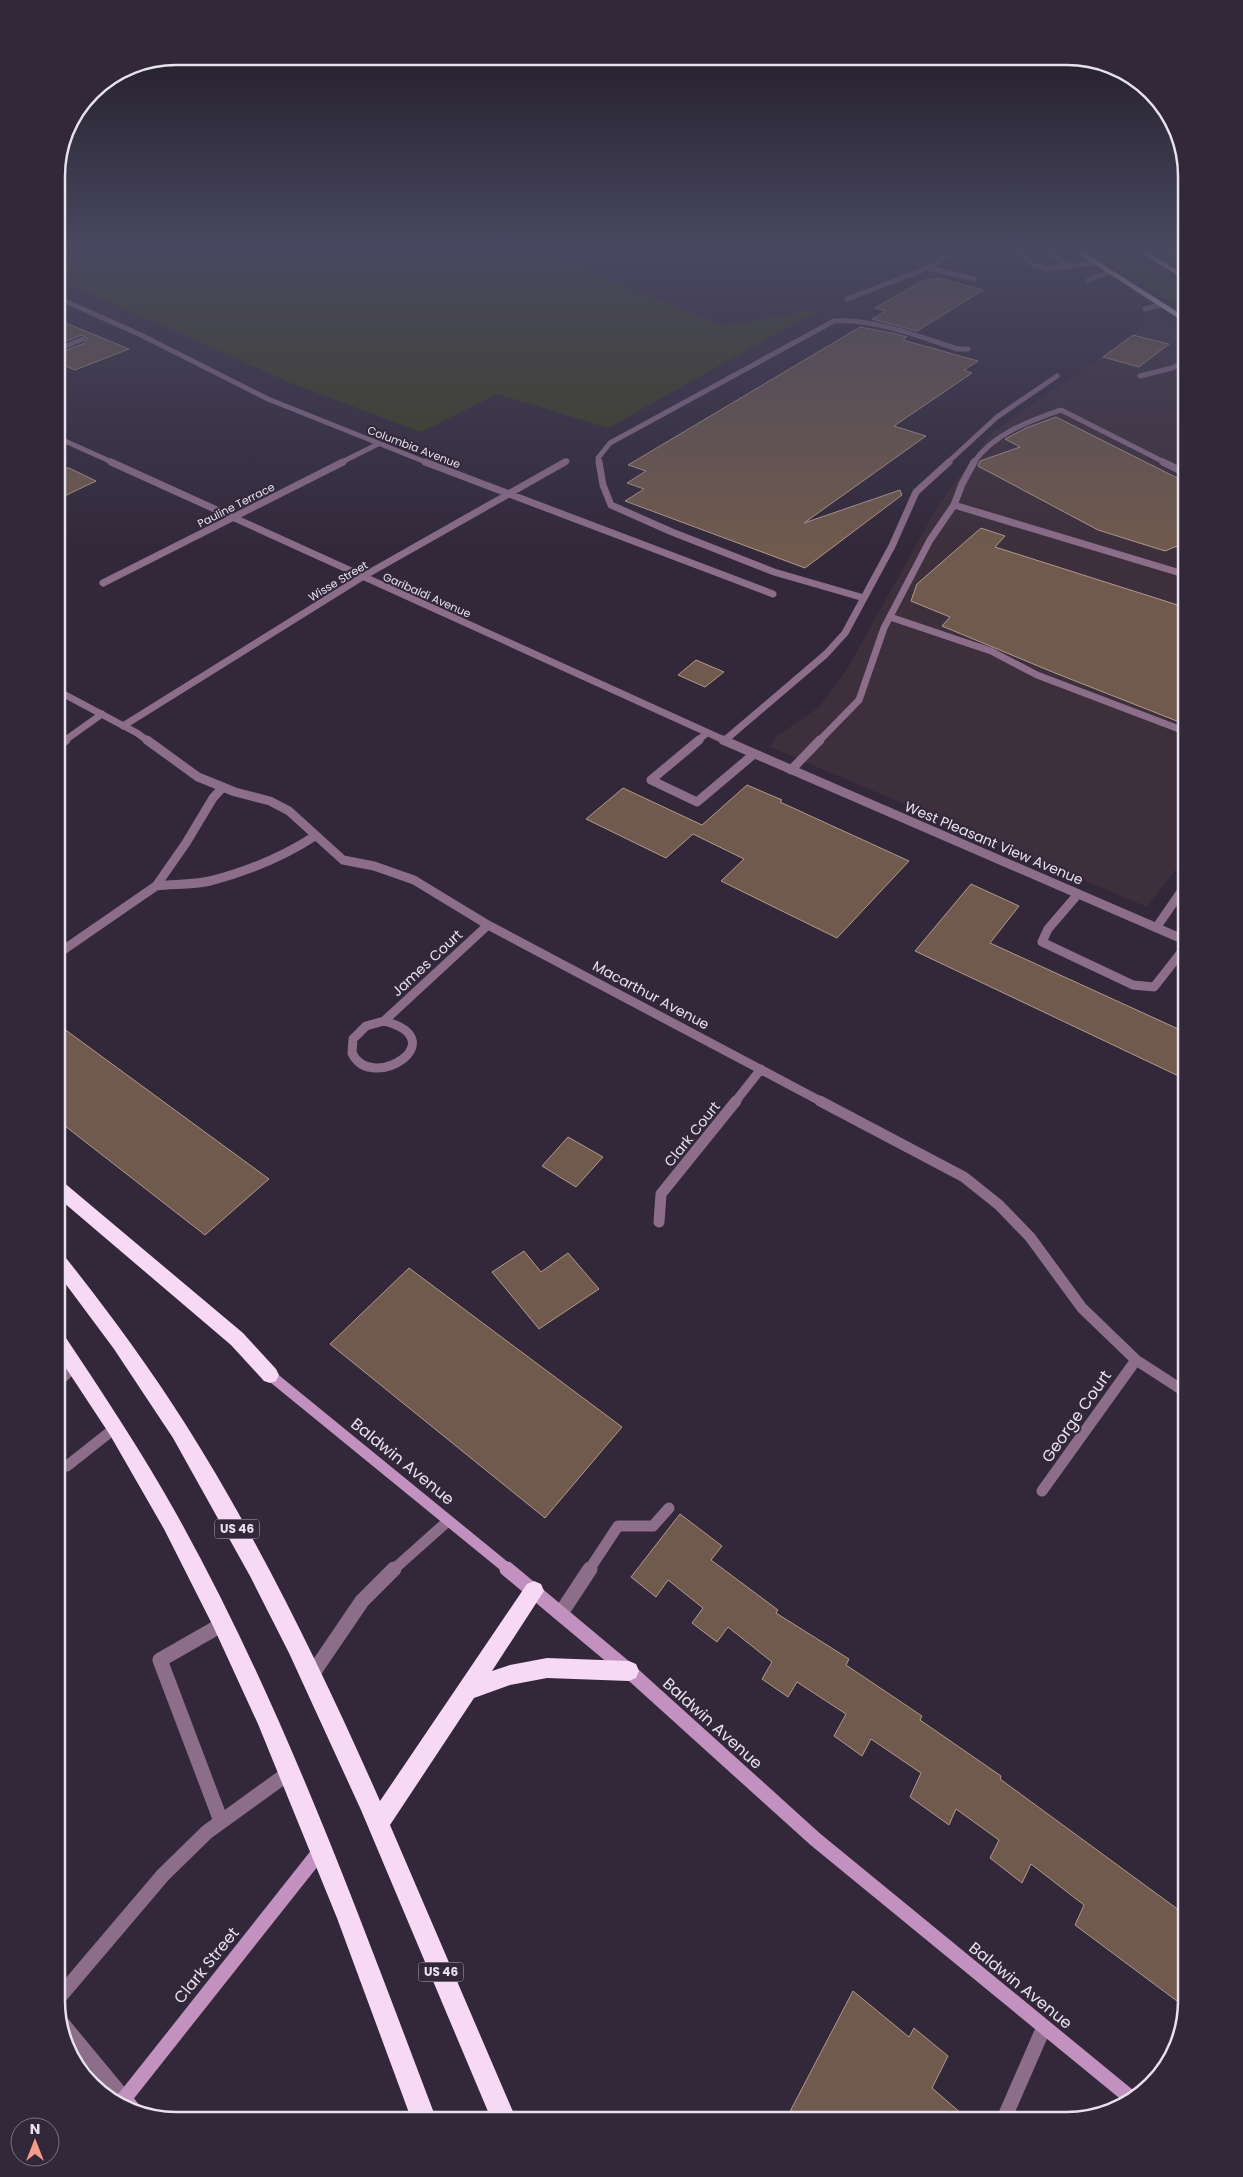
<svg xmlns="http://www.w3.org/2000/svg" width="1243" height="2177" font-family="Poppins,sans-serif">
<style>
.commercial{fill:#3d2f3c}
.green{fill:#3b3e1c}
.building{fill:#705a4d;stroke:#b2998b}
.lines{fill:none;stroke-linecap:round;stroke-linejoin:round}
.lane-far4{stroke:#8c6d8a;stroke-width:5}
.lane-far3{stroke:#8c6d8a;stroke-width:7}
.lane-far2{stroke:#8c6d8a;stroke-width:9}
.lane-far1{stroke:#8c6d8a;stroke-width:11}
.lane{stroke:#8c6d8a;stroke-width:15}
.street-far4{stroke:#8c6d8a;stroke-width:5}
.street-far3{stroke:#8c6d8a;stroke-width:7}
.street-far2{stroke:#8c6d8a;stroke-width:9}
.street-far1{stroke:#8c6d8a;stroke-width:11}
.street{stroke:#8c6d8a;stroke-width:15}
.secondary-far1{stroke:#c291bf;stroke-width:11}
.secondary{stroke:#c291bf;stroke-width:15}
.highway{fill:#f7d8f5;fill-rule:evenodd}
.labels{text-anchor:middle;stroke-width:4;stroke-linejoin:round;paint-order:stroke}
.far-street-label{font-size:11px;fill:#e8e1ee;stroke:#32283a}
.shield{fill:#32283a;stroke:#b1aab8;stroke-width:1}
.shield-label{font-size:12px;font-weight:bold;fill:#e8e1ee}
.street-label{font-size:14px;fill:#e8e1ee;stroke:#32283a}
.near-street-label{font-size:16px;fill:#e8e1ee;stroke:#32283a}
.rim{fill:none;stroke:#e8e1ee;stroke-width:2.5}
</style>
<rect width="100%" height="100%" fill="#32283a"/>
<path class="commercial" d="M1153 314 1187 336V855L1147 907 770 747 777 736 819 707 846 671 939 504 993 432 1133 335Z"/>
<path class="green" d="M56 248H541L531 256 580 268 723 326 821 309 608 428 497 394 421 432 293 384 56 278Z
M1085 248H1119L1187 292V312Z"/>
<path class="building" d="M939 278 983 290 917 331 872 319 886 311 875 308 922 281Z
M56 319 129 349 75 370 56 362V354L85 343 87 338 82 335 56 345Z
M860 327 896 334 907 337 903 340 978 361 964 370 972 373 894 426 926 436 804 523 900 490 902 495 805 568 625 501 644 489 627 483 646 471 628 465Z
M1133 335 1169 344 1139 367 1103 357Z
M1056 417 1187 483V542L1165 551 1098 530 978 466 980 461 1020 447 1005 439 1026 428Z
M56 467 69 468 96 481 56 500Z
M981 528 1005 536 995 547 1187 608V725L1055 673 942 626 950 617 911 601 917 584Z
M696 660 724 672 705 687 678 675Z
M747 785 782 800 780 802 909 861 837 938 721 881 744 859 693 834 666 858 586 819 623 788 702 825Z
M971 884 1019 906 990 943 1187 1033V1080L915 951Z
M56 1023 269 1179 205 1235 56 1119Z
M568 1137 603 1157 576 1187 542 1166Z
M524 1251 541 1272 568 1253 599 1289 539 1329 492 1272Z
M409 1268 622 1427 545 1518 330 1344Z
M680 1514 722 1546 711 1560 778 1610 776 1613 849 1659 846 1665 922 1716 920 1720 1001 1776 1000 1779 1187 1916V2001L1185 2007 1075 1925 1084 1905 1031 1864 1022 1883 990 1858 999 1840 956 1809 949 1825 910 1797 921 1773 871 1739 862 1756 834 1736 846 1714 797 1682 788 1697 762 1679 772 1662 728 1627 717 1642 692 1623 703 1608 668 1580 656 1597 631 1577Z
M853 1991 909 2037 914 2028 948 2056 932 2088 970 2121H785Z"/>
<g class="lines">
<path class="lane-far4" d="M1015 248 1033 265 1047 269 1094 263
M1055 248 1047 251 1070 266
M928 268 974 279
M1088 280 1109 272
M847 299 928 268 961 248
M1145 309 1160 305
M56 350 83 339
M1140 376 1172 368 1187 361
M599 463 598 458 610 443 834 321C877 319 917 336 958 349H968
M947 463 997 417 1057 376
M973 463C995 433 1027 422 1061 410L1166 463"/>
<path class="lane-far3" d="M599 462 603 485 611 505 672 532 774 572 864 598
M1163 462 1187 474
M954 505 962 484 974 462
M890 617 991 651 1037 675 1187 732
M697 741 707 733
M724 741 826 654 845 633 892 546 916 492 949 462"/>
<path class="lane-far2" d="M699 740 651 780 697 802 754 754
M1078 894 1048 929 1042 942 1133 985 1154 987 1187 945"/>
<path class="lane-far1" d="M56 1384 75 1365
M67 1466 115 1428
M393 1570 448 1521
M589 1570 618 1526H653L669 1508"/>
<path class="lane" d="M561 1613 590 1569
M311 1676 362 1601 394 1569
M221 1821 160 1660 223 1624
M56 2001 163 1875 207 1832 290 1772
M1003 2121 1044 2027"/>
<path class="street-far4" d="M56 297 141 335 268 399 428 463
M56 437 114 463
M340 463 378 444
M563 463 567 461"/>
<path class="street-far3" d="M111 462 726 741
M425 462 773 594
M103 583 343 462
M56 690 137 733 148 741
M123 726 362 577 565 462
M64 741 102 714
M819 741 859 700 884 628 930 540 954 505 1187 575"/>
<path class="street-far2" d="M147 740 198 777 235 792 270 801 289 811 343 860 374 866 414 880 488 925 822 1102
M723 740 1187 941
M56 747 66 740
M791 770 820 740
M156 886C173 884 193 885 210 881 249 871 281 858 315 836
M1156 928 1187 883
M56 955 156 886 186 843 213 798 223 787
M384 1021C456 1040 371 1094 352 1053L353 1039 366 1026Z
M384 1021 488 925
M735 1102 761 1069"/>
<path class="street-far1" d="M820 1101 964 1177 999 1205 1030 1237 1082 1308 1136 1360 1187 1393
M659 1222 661 1194 736 1101
M1042 1491 1136 1360"/>
<path class="street" d="M61 2022 124 2098"/>
<path class="secondary-far1" d="M270 1375 509 1570"/>
<path class="secondary" d="M507 1569 629 1671 815 1839 1131 2098
M124 2098 132 2108
M120 2104 321 1850"/>
<path class="highway" d="M1069 248H1077L1187 318V324Z
M1133 248H1141L1187 276V281Z
M1161 248H1169L1187 258V263Z
M56 1180 62 1181 243 1333 276 1369 279 1375 276 1381 270 1383 264 1381 231 1345 56 1196Z
M56 1251 62 1253C106 1308 148 1365 186 1425 261 1544 323 1672 380 1801L527 1584 534 1581 541 1584 544 1591 492 1671 510 1665 547 1658 629 1661 636 1664 639 1671 636 1678 629 1681 547 1678 510 1685 474 1698 390 1825 517 2121H492L361 1810 289 1653 250 1576 173 1438 114 1349 56 1271Z
M56 1330 62 1332C102 1392 142 1452 177 1515 284 1707 359 1916 437 2121H412L337 1918 258 1724 213 1626 164 1529 110 1435 56 1353Z"/>
</g>
<linearGradient id="sky" x2="0" y2="1"><stop stop-color="#1c1620"/><stop offset="0.45" stop-color="#494860"/><stop offset="1" stop-color="#494860" stop-opacity="0"/></linearGradient>
<rect width="1243" height="553" fill="url(#sky)"/>
<g class="labels">
<g class="far-street-label">
<text transform="translate(414 447) rotate(21)" y="4">Columbia Avenue</text>
<text transform="translate(236 505) rotate(-27)" y="4">Pauline Terrace</text>
<text transform="translate(338 581) rotate(-31)" y="4">Wisse Street</text>
<text transform="translate(427 595) rotate(24)" y="4">Garibaldi Avenue</text>
</g>
<g class="shield">
<rect x="214.5" y="1519.5" width="45" height="19" rx="4"/>
<rect x="418.5" y="1962.5" width="45" height="19" rx="4"/>
</g>
<g class="shield-label">
<text x="237" y="1533">US 46</text>
<text x="441" y="1976">US 46</text>
</g>
<g class="street-label">
<text transform="translate(994 843) rotate(23)" y="5">West Pleasant View Avenue</text>
<text transform="translate(427 963) rotate(-43)" y="5">James Court</text>
<text transform="translate(651 995) rotate(28)" y="5">Macarthur Avenue</text>
<text transform="translate(692 1134) rotate(-51)" y="5">Clark Court</text>
</g>
<g class="near-street-label">
<text transform="translate(1076 1416) rotate(-55)" y="6">George Court</text>
<text transform="translate(403 1461) rotate(39)" y="6">Baldwin Avenue</text>
<text transform="translate(713 1723) rotate(42)" y="6">Baldwin Avenue</text>
<text transform="translate(206 1965) rotate(-51)" y="6">Clark Street</text>
<text transform="translate(1021 1985) rotate(39)" y="6">Baldwin Avenue</text>
</g>
</g>
<path d="M0 0H1243V2177H0ZM176 65H1067A111 111 0 0 1 1178 176V2001A111 111 0 0 1 1067 2112H176A111 111 0 0 1 65 2001V176A111 111 0 0 1 176 65Z" fill="#32283a" fill-rule="evenodd"/>
<path class="rim" d="M176 65H1067A111 111 0 0 1 1178 176V2001A111 111 0 0 1 1067 2112H176A111 111 0 0 1 65 2001V176A111 111 0 0 1 176 65Z"/>
<g transform="translate(35 2142)"><circle r="24" fill="#32283a" stroke="#7b7282"/>
<path d="M0-4L9 19L0 12L-9 19Z" fill="#f49d8b"/>
<text y="-8" font-size="14" font-weight="bold" text-anchor="middle" fill="#e8e1ee">N</text>
</g>
</svg>
